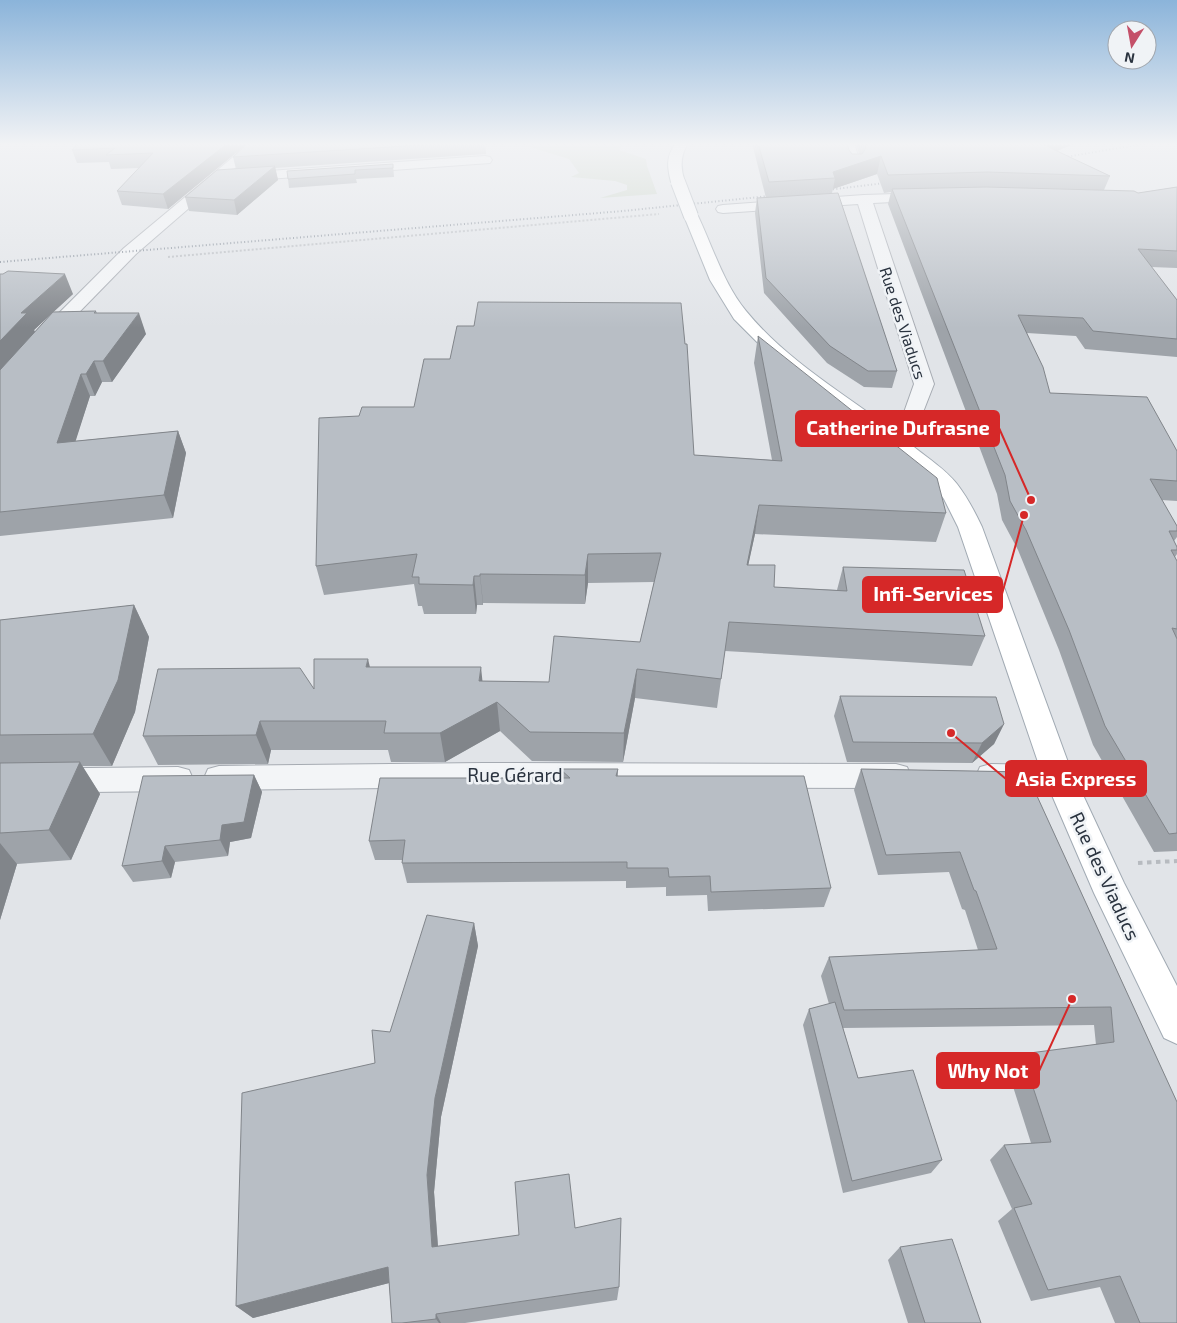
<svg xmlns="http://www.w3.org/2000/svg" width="1177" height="1323" font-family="'Exo 2',sans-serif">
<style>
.green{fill:#c7d2c3}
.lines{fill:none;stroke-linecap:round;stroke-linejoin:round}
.street-casing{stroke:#a6abb2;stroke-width:2}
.primary-casing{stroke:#a1aab3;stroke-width:2}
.path-far1{stroke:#b7bbc0;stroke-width:2;stroke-dasharray:2 2;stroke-linecap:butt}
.path{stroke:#b7bbc0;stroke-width:4;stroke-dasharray:4.5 4.5;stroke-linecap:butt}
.street{fill:#f3f5f7;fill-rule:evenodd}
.primary{fill:#fff;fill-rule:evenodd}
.rail{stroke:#7b8591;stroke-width:2;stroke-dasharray:1 2.5;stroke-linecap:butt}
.primary-bridge-casing{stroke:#a1aab3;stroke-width:16;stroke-linecap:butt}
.primary-bridge{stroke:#fff;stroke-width:14}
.wall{fill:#9ea3a9;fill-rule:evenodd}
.shaded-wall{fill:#81858a}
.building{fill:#b8bec5;stroke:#81858a}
.labels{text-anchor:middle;stroke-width:5;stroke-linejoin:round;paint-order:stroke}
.far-street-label{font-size:16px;fill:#2a333f;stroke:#f0f3f6}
.street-label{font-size:19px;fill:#2a333f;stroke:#f0f3f6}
.leader{fill:none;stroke:#d62828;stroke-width:2}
.callout-dot{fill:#d62828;stroke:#f0f3f6;stroke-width:2}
.callout{fill:#d62828;stroke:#d62828;stroke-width:2}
.callout-label{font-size:20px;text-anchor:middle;font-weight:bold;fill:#fff}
</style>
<rect width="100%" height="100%" fill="#e1e4e8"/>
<path class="green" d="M523 143H624L619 150 646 159 647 166 657 194 600 198 627 190V185L615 181 571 177 579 173 569 159 524 145Z"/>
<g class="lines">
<g class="street-casing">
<path id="street" d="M250 143H264L136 254 51 341 7 392 0 394V376L39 333 124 248Z
M842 143H854L861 166 859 169H849L847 166Z
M485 156 490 157 492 160 490 163 239 181 232 177 239 173Z
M927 193 932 194 934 197 932 200 873 203 934 384 918 425 898 441 891 443 884 441 880 437 902 418 914 384 858 204 723 213 718 212 716 209 718 206 723 205 864 195Z
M482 763 896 764 907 767 911 776 907 785 896 788 482 787 219 790 208 787 204 778 208 769 219 766Z
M991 764 1060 765 1071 768 1075 777 1071 786 1060 789 991 788 980 785 976 776 980 767Z
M178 767 189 770 193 779 189 788 178 791 0 793V769Z"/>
</g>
<g class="primary-casing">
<path id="primary" d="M676 143H688C680 156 680 168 685 182L678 186 671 182C667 167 666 156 676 143Z
M691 212 696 213 698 216C713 248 724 284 746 311 792 367 859 402 914 447 929 459 945 469 957 484 967 497 975 512 982 527L1069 765 1124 883 1177 986V1044L1164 1038 1094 893 1039 765 958 527 944 499 931 482 887 446 773 358 734 319 710 280 684 216 686 213Z"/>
</g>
<path class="path-far1" d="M168 257 659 214"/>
<path class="path" d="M1138 863 1177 861"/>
<use href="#street" class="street"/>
<use href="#primary" class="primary"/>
<path class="rail" d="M1054 159 1148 143
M819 191 893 182
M0 262 623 211 779 195"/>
<g class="primary-bridge-casing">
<path id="primary-bridge" d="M678 182 691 216"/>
</g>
<use href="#primary-bridge" class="primary-bridge"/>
</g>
<path class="wall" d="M248 143 168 209 122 205 117 191 139 168 111 169 109 162 77 163 72 150Z
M248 143H485L486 154 275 168 278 180 237 215 189 211 185 197 236 169 233 157Z
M752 143H847L849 150 852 154H859L856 143H1076L1057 151 1110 176 1104 190 1138 193 1177 187V268L1151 267 1177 300V357L1085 349 1076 336 1027 333 1050 393 1177 451V501L1161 500 1177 526V537L1174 541 1177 547V554L1175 557 1177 561V851L1154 852 1093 745 1059 650 1018 550 1002 520 997 494 888 204 891 192 884 193 877 174 833 189 832 193 897 371 892 388 864 387 827 363 764 293 755 213 757 198H766Z
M393 164 394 177 356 179 357 183 289 188 288 179Z
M0 274 73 294 53 312 96 311 97 313 146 334 112 382H102L95 396H90L75 441 178 431 186 453 173 518 0 536ZM52 313 35 332 34 330Z
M758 336 946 513 936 542 755 534 748 565 774 587 837 590 843 567 985 636 972 666 725 651 717 708 635 698 623 762 532 761 500 731 445 762H391L388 750H271L268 764 158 765 143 736 314 689 370 667 482 681 549 682 640 642 654 582 588 583 585 604 483 603V605H477L476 614H424L422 606H418L414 584 324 595 316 566 694 455 772 460 754 363Z
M134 605 149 637 135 712 112 766H82L100 794 71 860 17 864 0 920V620Z
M840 696 1004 724 994 744 972 763 847 762 834 716Z
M560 769H618V776L831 888 824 907 708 911 707 895 666 896V887L626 888V881L407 883 402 863V860H375L369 841 561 778Z
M861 769 1026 772 1177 1102V1323H1115L1100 1287 1031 1301 998 1221 1012 1209 990 1160 1004 1145 1031 1143 1008 1071 1022 1054 1096 1045 1094 1025 843 1028 858 1078 942 1160 931 1173 843 1193 803 1025 809 1009 829 1004 821 976 829 957 978 950 965 910 962 909 949 872 878 875 854 790Z
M254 775 262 792 251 838 230 842 228 856 175 862 171 878 133 882 122 866Z
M474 923 478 946 441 1117 434 1192 438 1246 575 1228 619 1287 617 1300 465 1323H392L389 1283 253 1318 236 1306 375 1063 390 1032Z
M900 1247 981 1323H908L888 1260Z"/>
<path class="shaded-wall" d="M228 143H248L168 209 163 194Z
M1039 143H1076L1034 160Z
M881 156 877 174 833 189 835 178 833 172Z
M275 166 278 180 237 215 234 200Z
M65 274 73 294 34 330 36 334 0 373V341L21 313Z
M139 313 146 334 112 382 103 361Z
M94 361 102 382 95 396 86 374Z
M81 374 90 396 68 465 57 443Z
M178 431 186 453 173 518 164 495Z
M759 505 755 534 742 594 747 565Z
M588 554V583L585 604V575Z
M480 574 483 603V605L480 576Z
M474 576 477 605 476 614 473 585Z
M134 605 149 637 135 712 112 766 93 734Z
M368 659 375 688 366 667Z
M481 667 484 696 497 702 500 731 445 762 440 733 479 681Z
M637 669 635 698 623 762 624 733Z
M260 721 271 750 268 764 256 735Z
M1004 724 994 744 972 763 982 743Z
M80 762 100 794 71 860 49 830Z
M254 775 262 792 251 838 230 842 228 856 220 840 222 825Z
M0 843 17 864 0 920Z
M165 846 175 862 171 878 162 861Z
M474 923 478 946 441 1117 434 1192 439 1262 432 1247 427 1175 435 1098Z
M388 1267 397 1281 253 1318 236 1306Z
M436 1314 441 1323H439L436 1319Z"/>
<path class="building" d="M78 143H228L163 194 117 191 153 153 106 155 115 148 72 150Z
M248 143H451L233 157Z
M758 143H847L849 150 852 154H862L866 148 864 143H1040L1110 176 987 172 888 175 881 156 833 172 835 178 769 182Z
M393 164V168L355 170V174L288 179 287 171Z
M275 166 234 200 185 197 217 170Z
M986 187 1134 191 1138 193 1177 187V251L1138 249 1177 300V339L1093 331 1083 318 1018 315 1043 367 1050 393 1147 397 1177 451V481L1150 479 1177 526V531H1169L1177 547V550H1171L1177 561V629L1172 628 1177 639V833L1169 834 1105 726 1069 630 1026 530 1010 501 1005 475 892 189Z
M838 193 897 371H868L830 346 766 278 757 198Z
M8 271 65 274 21 313H27L0 341V274H3Z
M478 302 681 303 685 344H687L694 455 782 461 758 336 937 478 946 513 759 505 747 565H775L774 587 847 591 843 567 964 570 985 636 729 622 721 679 637 669 624 733 530 732 497 702 440 733H384L386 721H260L256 735 143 736 158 669 300 668 314 689V659H368L366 667H481L479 681 549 682 554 636 640 642 661 553 588 554 585 575 480 574V576H474L473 585 419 584V577H412L417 554 316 566 319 418 359 416 362 407H414L424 359H450L457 326H474Z
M96 311 94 313H139L103 361H94L86 374H81L57 443 178 431 164 495 0 512V370L53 312Z
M134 605 118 680 93 734 0 735V620Z
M840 696 996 697 1004 724 982 743 853 742Z
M80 762 49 830 0 833V763Z
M560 769H618L616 776H804L831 888 711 892 710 876 669 877 668 868H627V862L402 863 405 840 369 841 380 778H570Z
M861 769 1026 772 1177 1102V1323H1140L1120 1276 1048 1290 1014 1208 1032 1204 1004 1145 1051 1142 1022 1054 1114 1042 1111 1007 844 1010 829 957 997 949 976 891 974 890 960 852 886 855Z
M254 775 244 822 222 825 220 840 165 846 162 861 122 866 143 776Z
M427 915 474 923 435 1098 427 1175 432 1247 519 1235 515 1182 569 1174 575 1228 621 1218 619 1287 436 1314V1319L402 1323H392L388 1267 236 1306 242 1093 375 1063 372 1030 390 1032Z
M835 1002 858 1078 913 1070 942 1160 852 1181 809 1009Z
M952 1239 981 1323H925L900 1247Z"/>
<linearGradient id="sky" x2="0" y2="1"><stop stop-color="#8bb4da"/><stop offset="0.44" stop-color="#f2f3f5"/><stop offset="1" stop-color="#f2f3f5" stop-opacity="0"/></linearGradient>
<rect width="1177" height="328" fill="url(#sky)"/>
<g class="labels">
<g class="far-street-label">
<text transform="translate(903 323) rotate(72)" y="6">Rue des Viaducs</text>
</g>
<g class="street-label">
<text x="515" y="782">Rue Gérard</text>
<text transform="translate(1105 876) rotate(65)" y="7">Rue des Viaducs</text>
</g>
</g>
<path class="leader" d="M1031 500L999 428M1024 515L1002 594M951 733L1006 779M1072 999L1039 1071"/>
<g class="callout-dot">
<circle cx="1031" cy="500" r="5"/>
<circle cx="1024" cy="515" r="5"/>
<circle cx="951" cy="733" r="5"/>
<circle cx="1072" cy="999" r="5"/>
</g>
<g class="callout">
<rect x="796" y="411" width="203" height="35" rx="5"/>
<rect x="863" y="577" width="139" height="35" rx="5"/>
<rect x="1006" y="761" width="140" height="35" rx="5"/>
<rect x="937" y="1053" width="102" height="35" rx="5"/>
</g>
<g class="callout-label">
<text x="898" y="435">Catherine Dufrasne</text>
<text x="933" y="601">Infi-Services</text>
<text x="1076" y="786">Asia Express</text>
<text x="988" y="1078">Why Not</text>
</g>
<g transform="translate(1132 45) rotate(191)"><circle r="24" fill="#f0f3f6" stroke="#a1a6ad"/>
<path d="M0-4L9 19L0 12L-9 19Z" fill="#c45069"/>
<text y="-8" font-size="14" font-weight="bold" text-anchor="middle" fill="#2a333f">N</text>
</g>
</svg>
